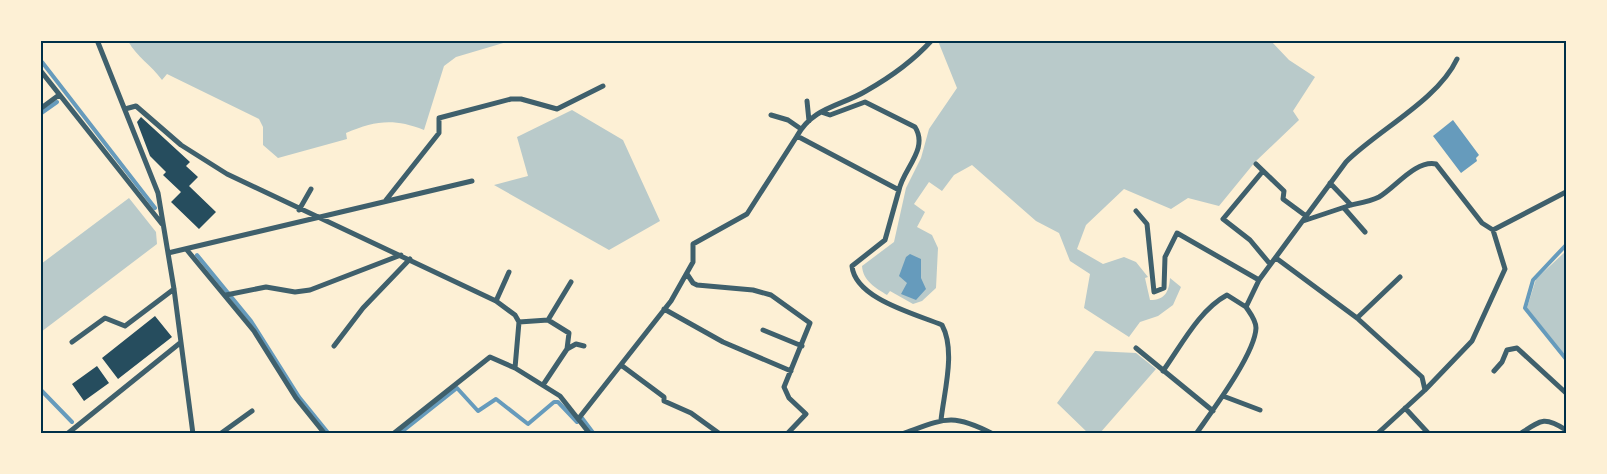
<svg xmlns="http://www.w3.org/2000/svg" width="1607" height="474" font-family="Montserrat,sans-serif">
<style>
.green{fill:#b9caca}
.water{fill:#669bbc}
.lines{fill:none;stroke-linecap:round;stroke-linejoin:round}
.stream{stroke:#669bbc;stroke-width:4}
.building{fill:#264d5e}
.minor{stroke:#3f606c;stroke-width:5}
.neatline{fill:none;stroke:#003049;stroke-width:2}
</style>
<rect width="100%" height="100%" fill="#fdf0d5"/>
<path class="green" d="M128 41H510L456 57 444 66 424 130C393 118 375 121 346 133L347 139 278 158 263 145V127L259 119 167 74 162 80C151 65 137 57 128 41Z
M938 41H1271L1289 60 1315 77 1293 111 1299 120 1255 162 1219 206 1188 198 1171 209 1124 189 1086 225 1077 249 1103 264 1124 257 1136 262 1148 277 1145 278 1150 300C1165 300 1169 292 1170 278L1181 287 1173 305 1158 316 1140 322 1129 337 1084 308 1090 274 1070 261 1059 233 1036 221 972 165 954 175 942 191 929 182 914 204 925 212 917 227 932 235 938 248 936 288 922 301 913 304 890 291 887 295C876 288 863 281 862 266L894 242 906 188 921 158 929 129 957 88Z
M572 110 623 140 660 221 609 250 494 185 528 176 517 137Z
M129 198 156 232 157 244 41 332V264Z
M1566 251V356L1527 308 1536 279Z
M1095 351 1136 353 1156 369 1100 433H1088L1057 403Z"/>
<path class="water" d="M1453 120 1479 155 1476 158 1477 161 1461 173 1433 136Z
M910 254 921 259V278L926 289 916 300 901 294 907 283 899 276 906 257Z"/>
<g class="lines">
<path class="stream" d="M42 62 155 208
M40 114 57 102
M1566 245 1533 280 1525 308 1566 359
M197 255 251 321 299 397 329 434
M40 389 72 422
M582 418 594 434
M399 434 457 388 478 411 496 399 528 424 554 402H558L577 422"/>
</g>
<path class="building" d="M141 117 190 162 186 166 198 177 189 186 216 212 199 229 171 202 181 192 163 175 166 172 150 156 137 122Z
M155 316 172 337 118 379 102 358Z
M97 366 109 383 84 401 72 384Z"/>
<g class="lines">
<path class="minor" d="M97 40 158 193 174 289 193 434
M932 40C914 60 889 78 866 91 841 106 813 107 797 136L899 190 885 240 852 266C855 299 916 314 942 325 956 351 944 392 941 420
M40 70 162 224
M807 101 809 121
M40 109 59 95
M125 109 136 106 181 145 227 174 496 301 515 315 519 322 515 368 560 396 590 434
M821 112 830 115 865 102 915 127C929 149 903 169 899 190
M771 115 788 120 801 129
M1256 164 1284 191 1283 199 1306 216
M1263 171 1223 219 1250 240 1270 264
M1330 183 1351 205C1360 203 1371 201 1379 197 1396 187 1415 160 1436 164L1482 223 1493 230 1566 192
M386 200 439 133V118L511 99H521L557 109 603 86
M1344 208 1365 232
M299 210 311 189
M1136 211 1147 224 1154 292 1164 288 1165 257 1177 233 1259 280
M1303 221 1351 205
M187 250 254 331 296 398 325 434
M168 253 472 181
M1276 258 1357 318 1422 377 1425 390 1377 434
M687 274 693 283 697 285 753 290 771 295 810 323 784 387 789 398 806 414 787 434
M226 295 266 287 295 292 310 290 401 255
M496 301 509 272
M664 309 723 342 791 371
M1357 318 1400 277
M548 320 571 282
M519 322 548 320 569 333 567 349 543 385
M763 330 802 346
M72 342 105 318 125 326 174 289
M334 346 363 308 410 259
M1136 348 1213 411
M567 349 576 344 584 346
M621 365 664 397V401L691 413 720 434
M1163 371C1181 346 1199 310 1227 295L1246 307
M1494 371 1502 362 1507 350 1517 348 1566 393
M1425 390 1472 341 1505 269 1493 230
M1223 396 1260 410
M1405 408 1429 434
M579 418 671 301 693 262V244L747 214 797 136
M67 434 180 343
M220 434 252 411
M393 434 490 357 515 368
M902 434C944 419 951 412 993 434
M1196 434C1212 411 1255 354 1256 328 1256 320 1250 313 1246 307L1259 280 1346 162C1378 130 1438 100 1457 59
M1520 434C1541 420 1544 416 1566 430"/>
</g>
<rect width="1607" height="474" fill="none" stroke="#fdf0d5" stroke-width="84"/>
<rect x="42" y="42" width="1523" height="390" class="neatline"/>
</svg>
